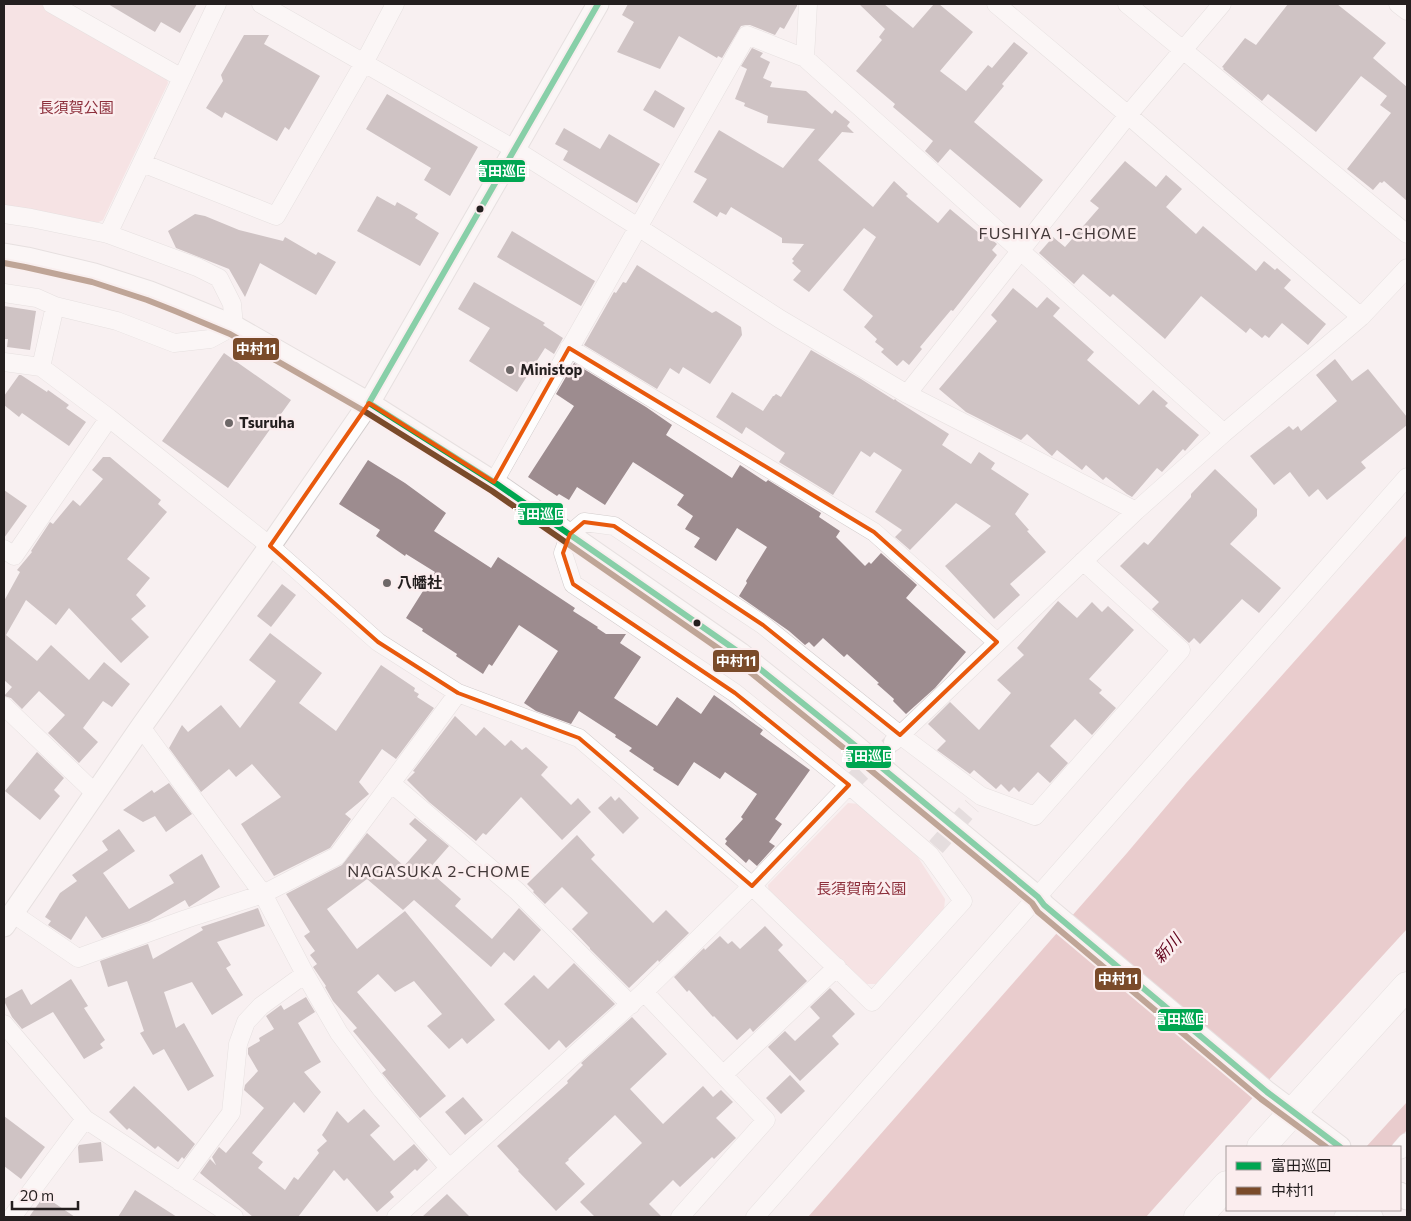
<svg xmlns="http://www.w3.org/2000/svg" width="1411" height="1221" font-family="Commissioner,'Noto Sans JP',sans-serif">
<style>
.green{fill:#f4d3d4}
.water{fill:#d8a0a3}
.building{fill:#9d8c8f}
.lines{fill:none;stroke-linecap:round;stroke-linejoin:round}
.minor-tunnel{stroke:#cec6c7;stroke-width:18;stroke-dasharray:18 9;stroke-linecap:butt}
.minor-casing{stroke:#d2cccc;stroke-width:19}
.tertiary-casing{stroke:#d2cccc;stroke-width:23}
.primary-casing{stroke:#d2cccc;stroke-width:29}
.minor{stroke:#fefdfd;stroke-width:18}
.tertiary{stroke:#fefdfd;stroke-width:21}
.primary{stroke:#fefdfd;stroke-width:28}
.bus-1-casing{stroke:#fbedee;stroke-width:10}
.bus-2-casing{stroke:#fbedee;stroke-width:10}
.bus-1{stroke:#00a651;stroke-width:6}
.bus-2{stroke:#7a4b2a;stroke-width:6}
.marked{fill:none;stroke:#e8590c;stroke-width:4;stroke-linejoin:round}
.bus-dot{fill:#241f1f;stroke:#fbedee;stroke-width:2}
.poi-dot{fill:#6e6868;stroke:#fbedee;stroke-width:2}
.labels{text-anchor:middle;stroke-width:5;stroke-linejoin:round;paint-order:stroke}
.park-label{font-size:15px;fill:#8d303c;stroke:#fbedee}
.poi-label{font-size:15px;font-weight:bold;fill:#241f1f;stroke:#fbedee;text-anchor:start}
.neighbourhood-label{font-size:16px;letter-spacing:1px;fill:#433939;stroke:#fbedee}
.water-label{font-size:16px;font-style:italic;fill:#600019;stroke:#fbedee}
.line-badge{stroke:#fbedee;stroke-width:2}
.badge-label{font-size:14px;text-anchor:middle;font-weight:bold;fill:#fff}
</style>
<rect width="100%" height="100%" fill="#f8f0f1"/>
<path class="green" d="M4 4H40L166 75 168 83 103 220 92 225 4 206Z
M848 803 860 804 910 845 945 899 944 910 876 984H867L769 894 768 885Z"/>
<path class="water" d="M1407 535V929L1266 1083 1146 1217H808L1127 853 1186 783Z
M1407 1102V1130L1392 1147H1366Z"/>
<path class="building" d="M108 4H197L180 33 161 22 155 32Z
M628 4H797V6L784 29 780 27 775 35 750 25H746L741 26 722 58 718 56 717 58 679 36 660 69 617 52 634 22 622 15Z
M859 4H884L913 28 934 4H939L973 32 940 71 966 91 988 65 992 68 1014 42 1028 53 1002 84 1004 86 974 122 1043 180 1020 208 950 149 938 163 925 151 933 141 893 107 895 104 856 71 882 40 879 37 885 29Z
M1288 4H1337L1386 43 1373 58 1407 87V201L1384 181 1382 183 1380 182 1373 190 1347 169 1391 113 1380 105 1387 96 1361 76 1316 132 1268 94 1262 101 1223 69 1224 68 1222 67 1245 38 1256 45Z
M244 35H269L264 44 320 76 289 130 285 127 277 141 225 112 222 118 206 108 223 81 221 75Z
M752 48 763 53 760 57 770 62 763 78 772 82 770 87 806 91 832 114 835 110 850 122 847 126 854 133 842 132 818 160 873 207 894 181 908 194 906 196 938 223 950 209 980 234 982 231 997 244 992 250 997 255 953 311 951 310 920 347 922 349 909 365 903 360 897 366 881 352 884 349 875 342 877 339 864 327 873 316 843 290 876 237 864 228 809 292 793 280 801 271 792 263 794 261 792 259 804 244 782 243V238L731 207 726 215 720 212 717 217 693 202 707 179 694 172 719 130 783 168 815 129 767 123 768 116 744 106 745 103 735 99 747 69 741 66Z
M655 90 685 108 674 128 643 110Z
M387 94 478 147 450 196 424 180 431 168 366 129Z
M564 128 600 149 609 134 660 164 637 203 563 160 568 151 555 144Z
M1125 161 1156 187 1166 175 1182 189 1166 207 1196 234 1203 226 1256 271 1264 261 1275 270 1277 268 1291 280 1284 288 1326 324 1308 345 1282 323 1269 338 1265 335 1262 338 1250 328 1246 333 1201 296 1165 339 1113 294 1110 297 1083 274 1074 284 1039 253 1053 237 1065 247 1099 208 1090 201Z
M377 196 395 206 397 202 418 214 415 218 439 233 420 266 357 231Z
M195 214 205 216 239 230 283 241 285 237 316 255 318 252 336 262 316 295 260 263 245 297 229 269 176 248 168 231Z
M512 231 595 281 581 306 497 257Z
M637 265 712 313 716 311 741 327 742 335 710 384 683 367 679 374 670 368 657 389 584 345 614 292 616 293 623 282 626 283Z
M474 282 545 323 543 325 563 338 554 354 545 348 517 392 469 361 490 328 458 309Z
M1013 288 1037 308 1047 297 1060 308 1053 316 1094 352 1087 360 1139 405 1153 390 1168 403 1165 406 1199 435 1185 451 1183 449 1162 472 1157 468 1132 497 1127 494 1106 477 1103 480 1086 465 1082 470 1057 450 1052 456 1027 434 1021 440 966 412 939 389 997 321 991 315Z
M4 306 36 311 30 350 7 347 8 339H4Z
M811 350 861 379 894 400 895 399 897 401 949 434 942 445 971 464 979 452 995 463 991 469 1029 494 1015 514 1029 530 1027 531 1046 552 1010 584 1020 595 994 619 945 566 991 526 956 503 910 550 895 537 902 530 875 512 902 470 874 452 870 457 861 451 833 495 779 462 785 453 746 427 742 434 716 417 732 392 763 411 773 396H774L776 394 781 397Z
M224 353 291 400 228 488 162 441Z
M1335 359 1352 381 1368 369 1407 417V425L1361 462 1366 468 1327 500 1318 489 1309 497 1290 472 1274 485 1250 456 1289 426 1293 430 1298 426 1301 431 1337 401 1316 375Z
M574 363 646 407 672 425 666 435 732 478 740 465 766 482 768 480 821 513 819 517 840 531 836 537 865 566 869 562 871 564 881 553 917 585 906 598 966 652 935 688 906 714 893 701 894 699 877 684 879 683 847 654 844 657 823 638 814 647 809 642 805 645 789 631 739 596 747 583 746 581 767 547 737 528 716 561 694 547 700 538 685 529 693 516 677 505 684 495 633 462 605 505 577 487 569 500 559 494 557 496 528 477 574 406 556 394Z
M19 375H21L47 392 48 390 69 405 66 408 86 422 69 446 22 413 19 417 4 405V396Z
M103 457H110L161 500 158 504 167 512 127 559 150 578 136 595 146 606 131 619 149 637 121 663 69 608 56 625 26 600 6 635 37 661 51 645 89 680 104 662 130 684 112 707 103 701 83 728 98 742 79 763 48 733 65 715 39 691 22 709 11 698 4 696 12 687 4 680V601L20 572 17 570 32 552 31 551 50 522 53 524 73 500 80 506 103 479 92 470Z
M368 460 405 483 446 513 434 531 491 568 498 557 575 608 573 611 598 627 597 628 606 634H626L620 643 641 657 614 698 657 726 677 697 701 714 714 695 763 730 760 734 810 770 775 819 782 824 769 842 775 846 757 866 749 859 746 863 725 844 727 841 725 839 743 819 741 817 757 794 725 772 720 779 694 762 678 786 653 770 654 768 629 751 632 748 615 737 616 735 579 711 571 724 536 711 524 703 558 651 519 625 492 666 489 664 483 674 456 656 457 654 422 631 423 629 406 618 435 572 406 554 405 556 376 536 380 530 339 504Z
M1215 469 1257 509V516L1230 544 1281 588 1259 613 1242 599 1200 644 1194 638 1189 643 1152 609 1159 602 1120 566 1144 542 1148 545 1191 497V494Z
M4 490 27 506 4 538Z
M282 584 296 595 271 627 257 616Z
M1058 601 1077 618 1092 602 1102 612 1108 606 1134 630 1089 679 1102 690 1099 693 1116 708 1092 735 1075 719 1050 746 1068 763 1050 783 1038 772 1019 792 1014 787 1009 792 1001 784 996 789 974 770 970 774 937 750 946 741 928 724 950 702 979 730 1011 693 997 680 1024 655 1017 648Z
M270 633 322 673 299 703 336 731 381 665 415 688 414 691 419 694 417 697 434 708 396 759 382 749 359 782 369 794 345 814 351 819 330 848 274 876 241 824 281 797 252 764 236 777 229 769 201 792 169 748 182 725 188 732 221 705 240 728 276 681 249 660Z
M455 716 476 736 484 727 505 746 511 740 522 750 526 747 548 767 541 775 571 805 578 798 591 812 562 840 521 797 486 835 483 833 476 841 429 802 407 780 415 772 413 771Z
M37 752 64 778 54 790 60 796 40 820 5 791Z
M169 783 192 814 166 832 155 816 143 822 123 810 152 790 154 793Z
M611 796 615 801 619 797 639 818 623 834 598 808Z
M415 818 449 846 428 870 461 899 455 906 492 939 519 908 541 930 514 961 504 952 491 967 414 900 403 910 367 879 327 909 357 949 405 911 495 1020 467 1044 462 1038 449 1049 427 1026 442 1014 414 981 395 992 378 974 357 992 446 1096 420 1118 382 1073 386 1070 353 1031 357 1028 333 1001 325 987 326 986 313 967 317 964 310 955 315 951 304 936 310 932 286 894 342 865 367 833 404 866 427 840 409 824Z
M119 829 135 851 103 873 129 909 174 883 169 875 202 854 220 887 189 907 185 900 149 921 102 938 86 916 71 940 48 925 51 921 45 917 60 893 77 881 72 875 108 850 102 841Z
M577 835 595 855 591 859 653 923 666 910 689 933 659 962 658 960 629 988 590 949V948L572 929 588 913 562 887 545 904 533 892 534 891 527 884Z
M258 908 265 926 217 942 231 965 226 968 243 995 212 1015 192 982 164 992 176 1028 184 1023 214 1076 188 1091 164 1049 153 1055 140 1033 144 1031 127 981 108 987 100 961 148 944 153 959 203 930 201 927Z
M765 926 783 945 778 950 807 981 753 1032 750 1028 737 1040 714 1016 713 1017 689 990 687 992 674 977 704 948 705 950 720 936 728 944 732 941 740 949Z
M574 963 615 1004 566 1048 559 1040 549 1050 504 1004 534 975 548 989Z
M71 979 88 1006 84 1008 105 1040 100 1044 103 1048 84 1059 53 1012 22 1029 12 1017 4 1001V999L22 989 31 1005Z
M830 988 855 1014 832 1036 839 1044 800 1081 768 1047 785 1031 795 1041 820 1018 810 1007Z
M306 997 315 1012 298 1023 321 1062 304 1072 321 1092 304 1113 294 1102 252 1153 263 1162 258 1168 285 1190 294 1177 298 1180 319 1153 317 1150 327 1141 322 1135 337 1111 348 1123 364 1109 380 1126 370 1135 394 1161 414 1144 428 1160 417 1171 415 1169 390 1192 394 1197 377 1212 347 1178 344 1181 334 1170 298 1217H253L200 1173 210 1159 216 1165 212 1157 219 1147 226 1153 264 1108 244 1090 245 1085 258 1071 248 1054V1048L260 1041 259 1038 274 1029 266 1016 281 1005 284 1010Z
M632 1017 667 1054 630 1089 663 1124 703 1086 713 1097 721 1090 733 1102 716 1118 736 1138 714 1159 712 1157 680 1187 673 1180 649 1204 662 1217H595L580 1202 642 1143 615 1115 568 1159 569 1160 565 1163 585 1184 556 1211 518 1171 519 1170 497 1146 568 1083 567 1081 583 1065 581 1063Z
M790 1075 805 1091 781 1114 766 1098Z
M134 1086 195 1144 184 1159 182 1157 178 1162 158 1146 155 1149 129 1128 127 1130 109 1112Z
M463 1097 483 1120 465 1135 445 1112Z
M4 1116 45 1147 21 1179 4 1166Z
M101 1142 103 1161 79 1163 78 1147 79 1145Z
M135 1190 177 1217H118Z
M447 1194 470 1217H422Z
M44 1196 75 1217H29Z"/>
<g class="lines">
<path class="minor-tunnel" d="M849 785 893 742
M936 847 972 806"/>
<g class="minor-casing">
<path id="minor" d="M52 4 182 78
M261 4 514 149 638 227 780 319 907 394 1136 511
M1127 4 1407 234
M1398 4 1407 11
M805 58 808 4
M142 163 276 216 364 63 395 4
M4 214 31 218 108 234 197 267 219 278 232 304 234 326 210 339 174 343 117 321 55 306 37 298 4 293
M108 234 217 4
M1361 317 1407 268
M569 348 874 532 997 642
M4 362 41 367 109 418 270 546 378 642 458 693 579 738 752 886 872 1002 963 901 930 855 849 785 735 693 573 584 563 553 570 534 584 522 614 526 763 625 900 735 981 796 1035 816 1181 650 1083 561
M41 367 55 306
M907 394 1128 115 1222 4
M494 482 747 35 805 58 1224 433
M4 549 14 556 109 418
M4 706 95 793
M141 727 263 894 305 974 339 1033 382 1090 449 1168
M893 742 1136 511 1224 433 1361 317 1128 115 996 4
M391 783 517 891 631 1005
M12 913 78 958 186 919 263 894 337 856 458 693
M644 992 766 1120 680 1217
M4 1024 85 1119 234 1217
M723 1075 837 967
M1400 1150 1407 1142
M180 1182 231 1113 238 1044 246 1022 261 1006 305 974
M1364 1210 1374 1217
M12 1217 85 1119
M396 1217 644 992 752 886 849 785
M755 1217 1407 477
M1343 1217 1350 1210"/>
</g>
<g class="tertiary-casing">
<path id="tertiary" d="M4 254 27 258 94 274 150 292 178 303 234 326 369 403 497 484 740 653 846 738 1038 897 1044 905 1267 1092 1340 1147
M4 926 141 727 270 546 369 403 598 4
M1400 1193 1407 1199"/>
</g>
<g class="primary-casing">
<path id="primary" d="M1261 1147 1407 986
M1198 1217 1227 1185"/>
</g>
<use href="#minor" class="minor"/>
<use href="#tertiary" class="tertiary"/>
<use href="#primary" class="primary"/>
<g class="bus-1-casing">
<path id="bus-1" d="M369 403 497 484 740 653 846 738 1038 897 1044 905 1267 1092 1340 1147
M369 403 598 4"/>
</g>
<g class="bus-2-casing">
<path id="bus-2" d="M4 263 25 267 92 282 147 300 175 311 230 334 364 411 492 491 735 660 840 745 1032 903 1038 912 1261 1099 1326 1147"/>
</g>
<use href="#bus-1" class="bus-1"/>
<use href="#bus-2" class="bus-2"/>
</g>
<path d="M0 0H1411V1221H0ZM569 348 874 532 997 642 900 735 763 625 614 526 584 522 570 534 563 553 573 584 735 693 849 785 752 886 579 738 458 693 378 642 270 546 369 403 494 482Z" fill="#f8f0f1" fill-opacity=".55" fill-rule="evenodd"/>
<path class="marked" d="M569 348 874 532 997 642 900 735 763 625 614 526 584 522 570 534 563 553 573 584 735 693 849 785 752 886 579 738 458 693 378 642 270 546 369 403 494 482Z"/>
<g class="bus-dot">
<circle cx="480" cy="209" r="4.5"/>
<circle cx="697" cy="623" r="4.5"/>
</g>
<g class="poi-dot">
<circle cx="510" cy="370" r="5"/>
<circle cx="229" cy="423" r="5"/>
<circle cx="387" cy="583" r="5"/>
</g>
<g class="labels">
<g class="park-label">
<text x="76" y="113">長須賀公園</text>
<text x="861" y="894">長須賀南公園</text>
</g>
<g class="poi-label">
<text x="520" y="375">Ministop</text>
<text x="239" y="428">Tsuruha</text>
<text x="397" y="588">八幡社</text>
</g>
<g class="neighbourhood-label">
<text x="1058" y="239">FUSHIYA 1-CHOME</text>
<text x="439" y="877">NAGASUKA 2-CHOME</text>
</g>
<g class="water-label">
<text transform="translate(1167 948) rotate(-48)" y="6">新川</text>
</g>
</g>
<g class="line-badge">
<rect x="478" y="159" width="48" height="24" rx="5" fill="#00a651"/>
<rect x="232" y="337" width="48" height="24" rx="5" fill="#7a4b2a"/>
<rect x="517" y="502" width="47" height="24" rx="5" fill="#00a651"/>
<rect x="712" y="649" width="48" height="24" rx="5" fill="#7a4b2a"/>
<rect x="845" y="745" width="47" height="24" rx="5" fill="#00a651"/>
<rect x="1094" y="967" width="48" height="24" rx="5" fill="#7a4b2a"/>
<rect x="1157" y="1008" width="47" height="24" rx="5" fill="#00a651"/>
</g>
<g class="badge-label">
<text x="502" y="176">富田巡回</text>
<text x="256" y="354">中村11</text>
<text x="540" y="519">富田巡回</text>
<text x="736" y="666">中村11</text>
<text x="868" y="761">富田巡回</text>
<text x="1118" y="984">中村11</text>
<text x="1181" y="1024">富田巡回</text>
</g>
<rect width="1411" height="1221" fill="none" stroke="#241f1f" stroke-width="10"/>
<rect x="1226" y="1146" width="175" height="65" fill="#fbedee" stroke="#a59b9b"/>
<rect x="1236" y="1162" width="25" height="8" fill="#00a651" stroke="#a59b9b"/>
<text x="1271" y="1171" font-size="15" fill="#241f1f">富田巡回</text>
<rect x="1236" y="1187" width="25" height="8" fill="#7a4b2a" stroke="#a59b9b"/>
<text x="1271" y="1196" font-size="15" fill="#241f1f">中村11</text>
<path d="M12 1201v8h66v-8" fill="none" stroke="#241f1f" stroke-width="2.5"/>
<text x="20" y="1201" font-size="15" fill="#241f1f" stroke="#fbedee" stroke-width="4" paint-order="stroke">20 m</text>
</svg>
